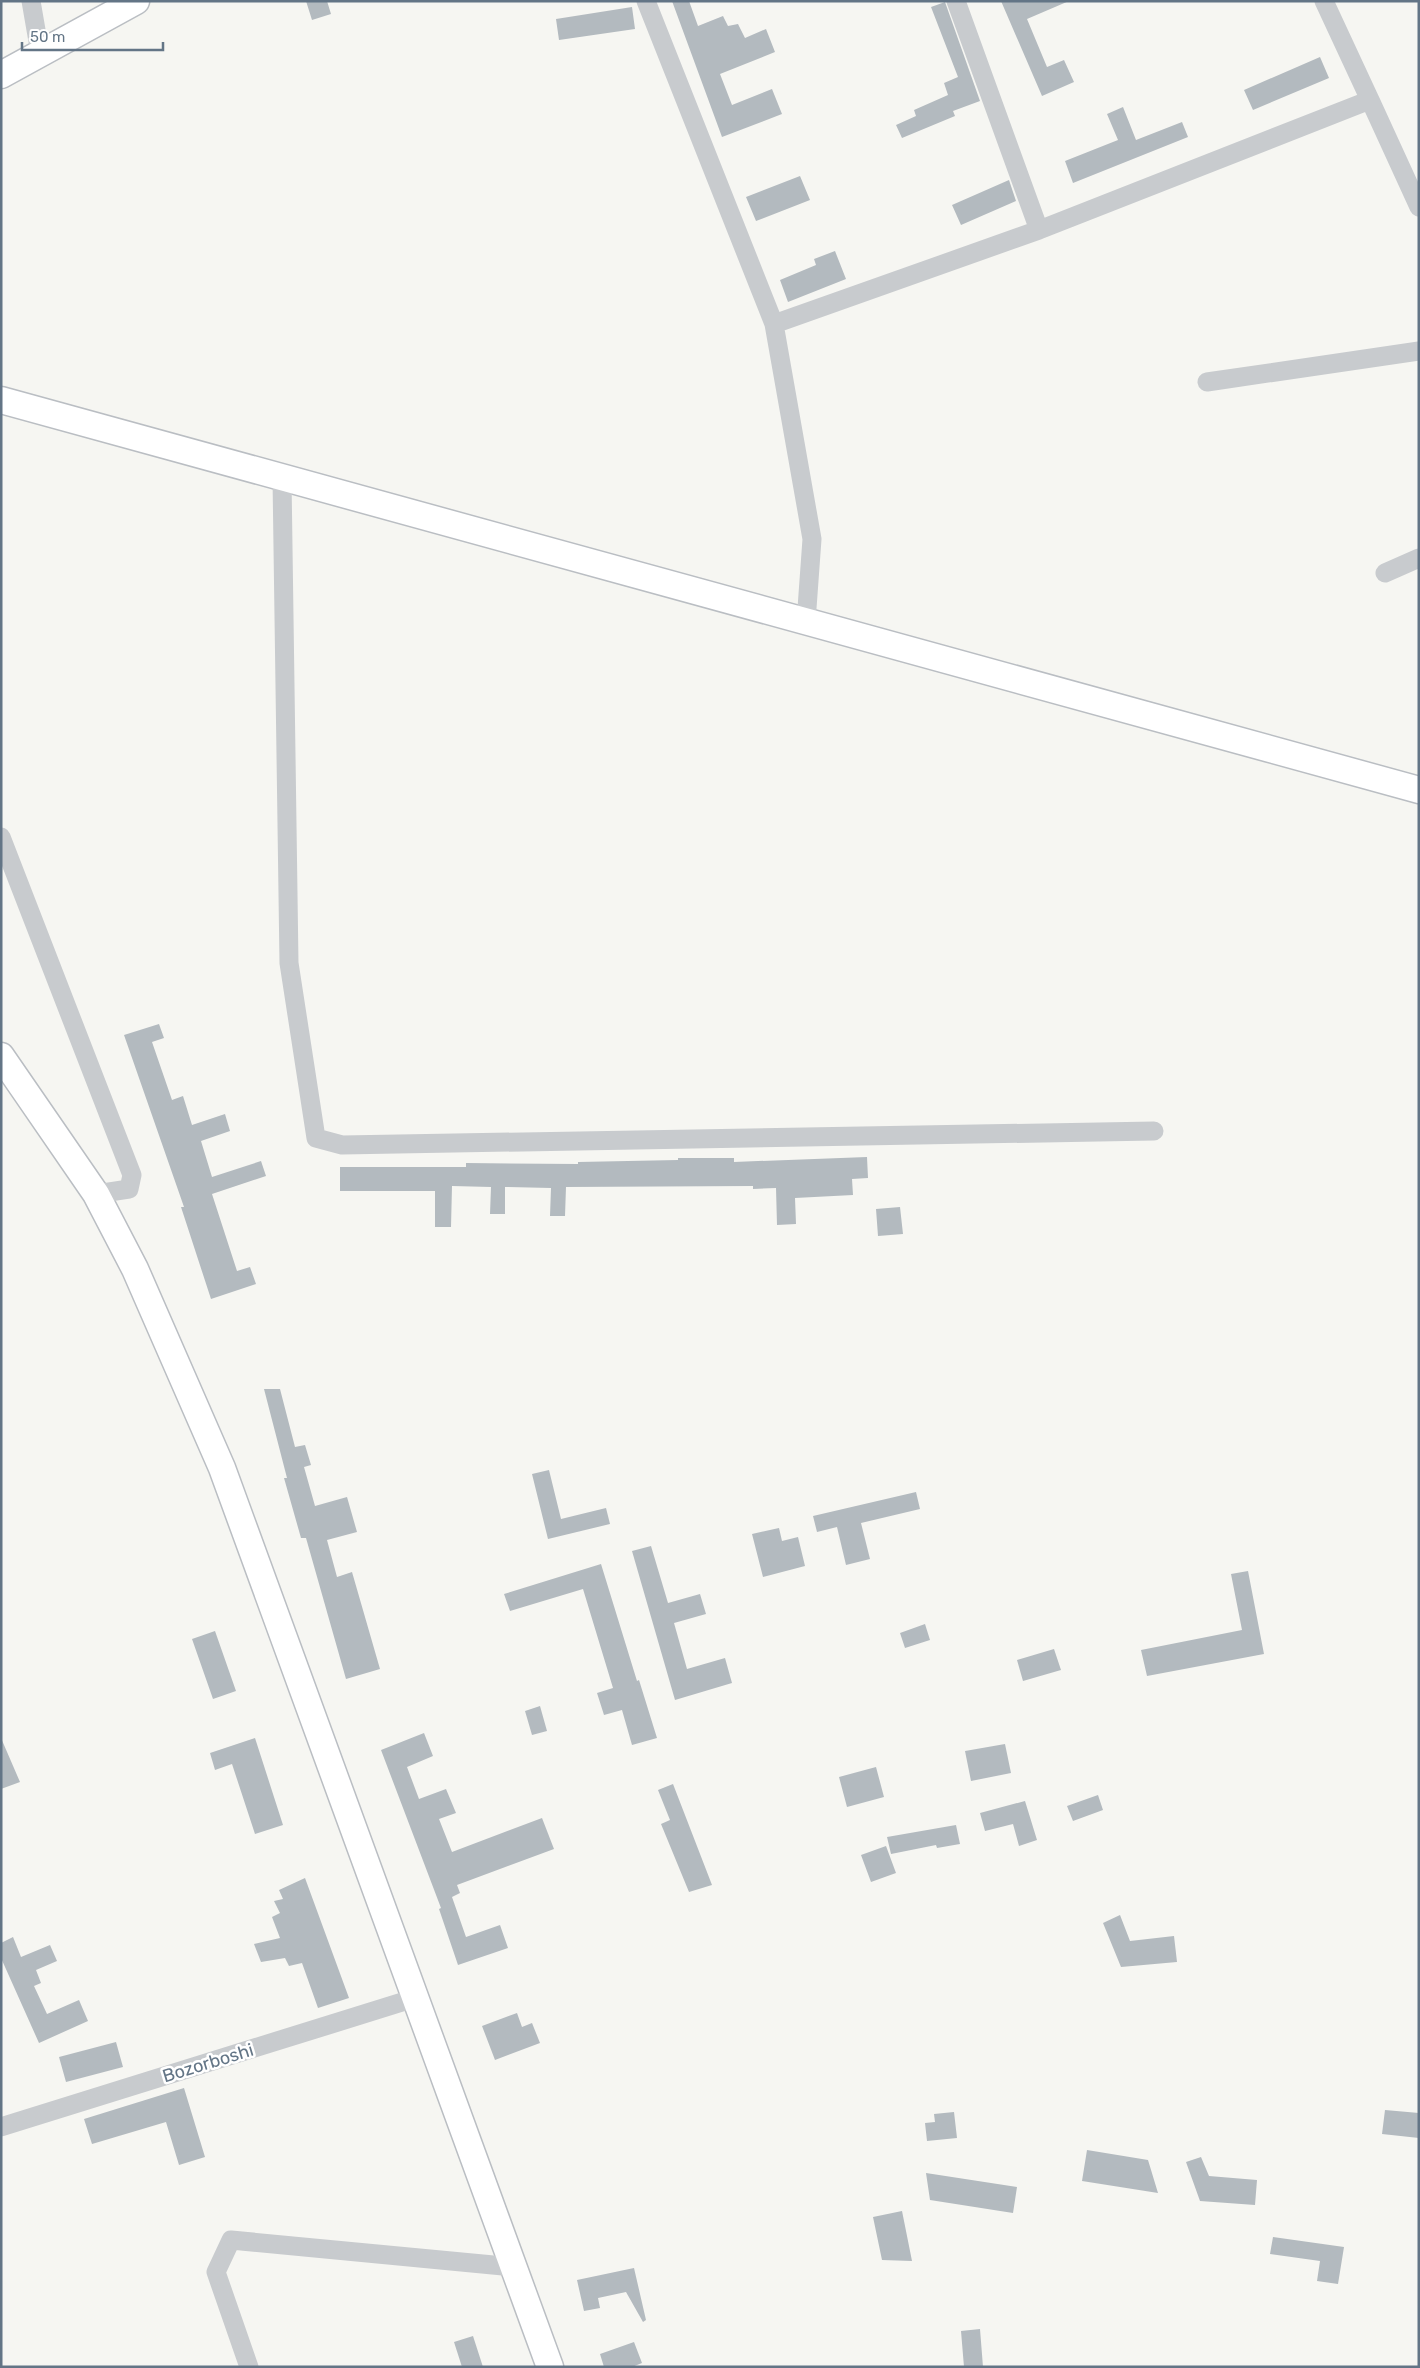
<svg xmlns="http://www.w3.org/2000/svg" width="1420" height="2368" font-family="Rubik,sans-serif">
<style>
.building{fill:#b3babf}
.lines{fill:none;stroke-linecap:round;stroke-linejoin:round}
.secondary-casing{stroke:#babec3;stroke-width:29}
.street{stroke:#c8cbce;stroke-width:19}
.secondary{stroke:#fff;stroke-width:26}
.labels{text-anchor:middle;stroke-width:5;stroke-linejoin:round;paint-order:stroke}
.street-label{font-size:18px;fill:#637586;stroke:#fff}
</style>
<rect width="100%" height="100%" fill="#f6f6f2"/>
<path class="building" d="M306 1H327L331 14 312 20Z
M672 1H689L698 26 723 16 728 26 738 24 745 38 766 29 775 52 720 74 732 105 772 89 782 114 722 137Z
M1001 1H1069L1027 19 1047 67 1064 60 1074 82 1042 96Z
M945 2 980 101 953 111 955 116 902 138 896 125 916 116 914 110 948 95 944 83 958 77 931 7Z
M632 7 635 29 559 40 556 19Z
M1320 57 1329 78 1253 110 1244 90Z
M1123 107 1136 140 1182 122 1188 137 1073 183 1065 161 1118 140 1107 114Z
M800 176 810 200 756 221 746 197Z
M1009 180 1016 201 961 225 952 205Z
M835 251 846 279 788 302 780 280 816 265 814 259Z
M159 1024 164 1038 152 1042 172 1100 183 1096 192 1125 225 1114 230 1131 201 1141 212 1177 261 1161 266 1176 212 1194 237 1271 250 1267 256 1284 211 1299 181 1207H184L124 1035Z
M867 1157 868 1178 852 1179 853 1195 795 1198 796 1224 777 1225 776 1188 753 1189V1186L566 1187 565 1216H550L551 1188 505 1187V1214H490L491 1187 452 1186 451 1227H435V1191H340V1167H466V1163L578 1164V1162L678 1160V1158H734V1162Z
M900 1207 903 1234 878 1236 876 1209Z
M264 1389H280L295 1447 305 1445 311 1465 304 1467 315 1506 347 1497 357 1532 327 1540 337 1577 352 1572 380 1669 346 1679 306 1538H301L284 1478H287Z
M549 1470 561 1519 606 1508 610 1524 548 1539 532 1474Z
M916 1492 920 1509 861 1523 870 1559 846 1565 837 1527 817 1532 813 1516Z
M779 1528 782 1541 798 1537 805 1566 763 1577 752 1534Z
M651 1546 668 1603 700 1594 706 1614 674 1623 687 1669 725 1658 732 1683 675 1700 632 1551Z
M601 1564 637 1681 639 1680 657 1738 632 1745 622 1710 604 1715 597 1693 613 1688 583 1589 510 1611 504 1594Z
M1248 1571 1264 1654 1147 1676 1141 1650 1242 1630 1231 1574Z
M925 1624 930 1640 905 1648 900 1633Z
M215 1631 236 1691 213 1699 192 1639Z
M1054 1649 1061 1670 1023 1681 1017 1660Z
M540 1706 547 1731 532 1735 525 1711Z
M424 1733 433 1756 407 1767 419 1799 446 1789 456 1813 439 1819 452 1852 542 1818 554 1849 457 1885 460 1893 452 1897 466 1937 500 1925 508 1948 458 1965 439 1909 441 1908 381 1750Z
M1 1738 20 1782 1 1789Z
M255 1738 283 1825 255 1834 232 1764 215 1770 210 1753Z
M1005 1744 1011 1773 971 1781 965 1751Z
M876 1767 884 1797 847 1807 839 1777Z
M673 1784 712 1885 689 1892 661 1824 670 1820 658 1790Z
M1098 1795 1103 1810 1073 1821 1067 1806Z
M1025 1801 1037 1840 1019 1846 1013 1824 985 1831 980 1813Z
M956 1825 960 1844 937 1848 936 1845 891 1854 887 1837Z
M886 1846 896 1873 871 1882 861 1855Z
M305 1878 349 1998 318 2008 302 1963 289 1966 285 1958 261 1962 254 1944 280 1938 272 1917 280 1913 274 1901 283 1899 279 1890Z
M1120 1915 1130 1941 1174 1936 1177 1962 1121 1967 1103 1923Z
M13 1937 21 1957 50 1945 57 1961 36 1970 41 1983 34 1986 47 2014 79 2000 88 2021 39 2043 1 1958V1943Z
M517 2013 522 2027 532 2023 540 2043 495 2060 482 2026Z
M116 2042 123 2067 66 2082 59 2057Z
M184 2088 205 2157 179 2165 166 2122 92 2144 84 2119Z
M1385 2110 1419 2113V2138L1382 2134Z
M954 2112 957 2138 927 2141 925 2123 935 2122 934 2114Z
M1087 2150 1148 2160 1158 2193 1082 2181Z
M1201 2157 1209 2176 1257 2180 1255 2205 1200 2201 1186 2162Z
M926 2173 1017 2187 1013 2213 930 2200Z
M902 2211 912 2261 882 2260 873 2217Z
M1273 2237 1344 2247 1338 2284 1317 2281 1320 2261 1270 2254Z
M634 2268 646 2320 643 2322 626 2292 598 2298 600 2308 584 2311 577 2280Z
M980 2329 983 2367H964L961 2331Z
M473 2336 483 2367H462L454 2342Z
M634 2342 642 2363 632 2367H604L600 2354Z"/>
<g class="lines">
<g class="secondary-casing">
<path id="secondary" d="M1 75 136 1
M1 400 1419 790
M1 1056 96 1194 135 1269 222 1468 550 2367"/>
</g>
<path class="street" d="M31 1 40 53
M646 1 774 324 812 539 806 622
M956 1 1039 230
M1370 100 1419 207
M774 324 1039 230 1370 100 1324 1
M1207 382 1419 351
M282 478 289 963 316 1138 342 1145 1154 1131
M1385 573 1419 558
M1 837 132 1175 129 1189 96 1194
M1 2127 415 1998
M249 2367 216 2272 231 2240 514 2267"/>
<use href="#secondary" class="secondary"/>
</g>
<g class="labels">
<g class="street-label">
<text transform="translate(208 2063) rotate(-17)" y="6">Bozorboshi</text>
</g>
</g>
<rect width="1420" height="2368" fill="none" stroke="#637586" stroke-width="5"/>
<path d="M22 42v8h141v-8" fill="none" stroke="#637586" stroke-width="2.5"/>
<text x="30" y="42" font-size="15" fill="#637586" stroke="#ffffff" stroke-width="4" paint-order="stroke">50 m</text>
</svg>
